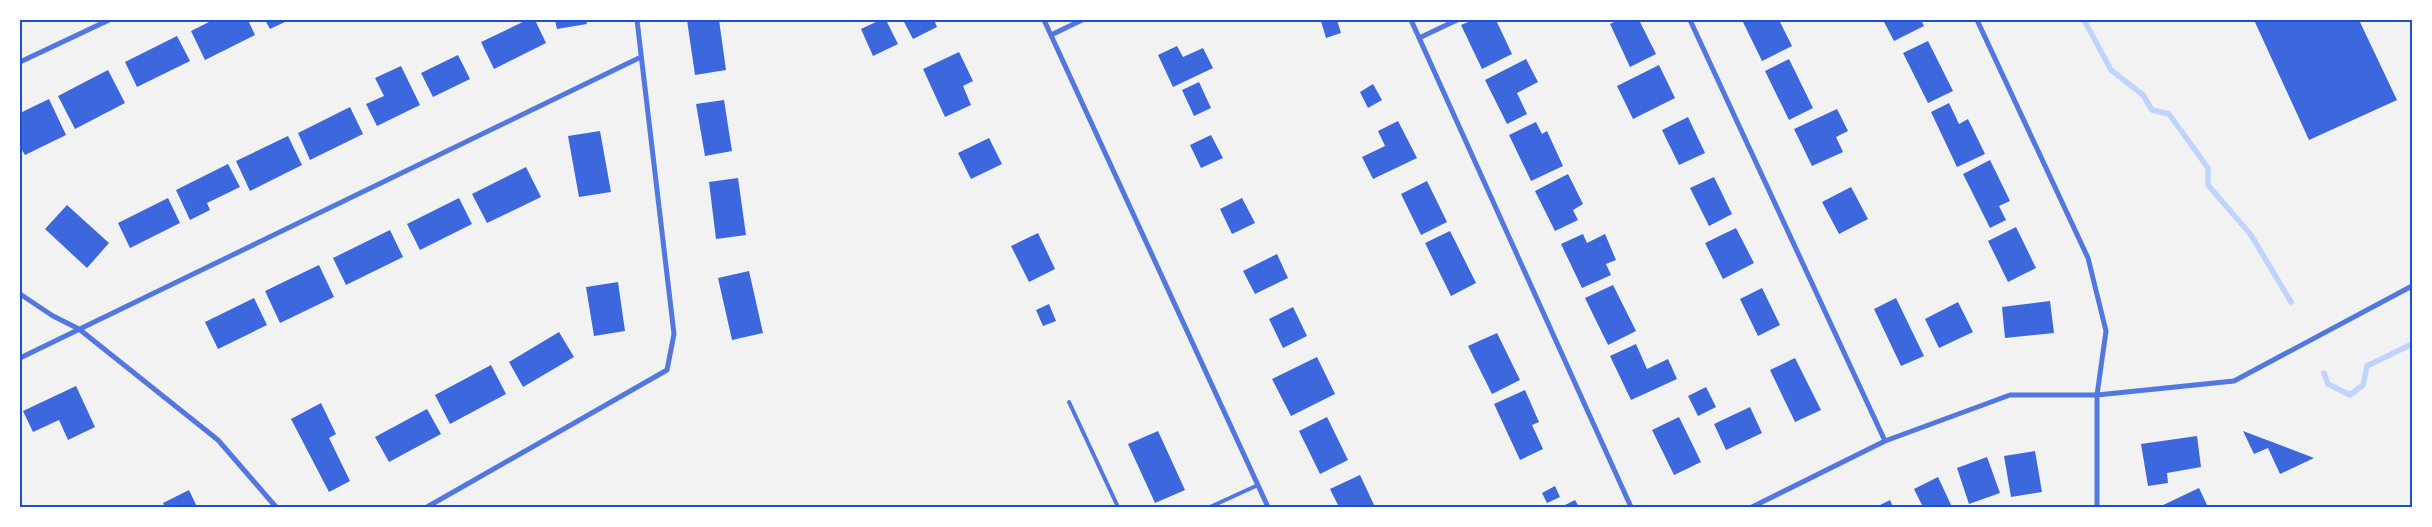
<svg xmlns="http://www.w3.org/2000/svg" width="2432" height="527" font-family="'Golos Text',sans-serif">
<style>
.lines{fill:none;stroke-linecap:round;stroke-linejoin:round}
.stream{stroke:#bfd3fe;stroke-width:5.5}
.building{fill:#3d67dc}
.service{stroke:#5277de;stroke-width:4}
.minor{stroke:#5277de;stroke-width:5}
.neatline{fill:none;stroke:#1d4ed8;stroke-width:2}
</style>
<rect width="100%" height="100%" fill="#f2f2f2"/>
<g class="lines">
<path class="stream" d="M2084 20 2111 70 2143 95 2152 110 2169 114 2208 168V185L2251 235 2291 302
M2324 373 2328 384 2350 395 2363 385 2367 366 2412 344"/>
</g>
<path class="building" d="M213 20H248L255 35 205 60 191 31Z
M265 20H289L270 29Z
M527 20H535L546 43 494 69 481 42Z
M555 20H586L587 24 557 29Z
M687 20H719L726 70 695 75Z
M880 20H886L898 44 873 56 861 29Z
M903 20H934L937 27 913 39Z
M1337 20 1341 33 1326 38 1321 21Z
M1473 20H1496L1512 54 1482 69 1461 25Z
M1618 20H1639L1656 54 1630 67 1610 24Z
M1742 20H1779L1792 46 1762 61Z
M1883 20H1921L1924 26 1894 41Z
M2254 20H2359L2397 100 2309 140Z
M177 36 190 61 137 87 125 62Z
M1928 41 1953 91 1928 103 1903 53Z
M1177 46 1183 57 1203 48 1213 68 1173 87 1158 55Z
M959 52 973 81 963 86 971 105 945 117 923 69Z
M458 55 470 79 433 97 421 73Z
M1526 59 1538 82 1517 93 1527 114 1507 124 1485 80Z
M1789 59 1813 108 1789 120 1765 71Z
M1659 65 1675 98 1633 119 1617 86Z
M401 66 420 105 377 126 366 104 384 96 375 78Z
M108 70 125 103 75 129 58 96Z
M1199 82 1211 108 1194 116 1182 90Z
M1373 84 1382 100 1368 108 1360 92Z
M49 99 66 135 25 155 20 147V113Z
M724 100 732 151 705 156 696 104Z
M1949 103 1959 124 1968 119 1985 154 1957 167 1931 112Z
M350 107 363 134 310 160 298 133Z
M1837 109 1848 131 1836 137 1843 152 1812 166 1794 129Z
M1688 117 1705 153 1679 165 1662 130Z
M1398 121 1417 158 1373 179 1362 157 1385 146 1378 131Z
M1536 122 1542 134 1547 131 1563 166 1531 181 1509 135Z
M600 131 611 192 579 197 568 136Z
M1211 135 1223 158 1201 168 1190 145Z
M288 136 302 165 250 191 236 161Z
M989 138 1002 164 971 179 958 153Z
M1990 160 2010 201 1999 206 2006 220 1990 228 1963 174Z
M228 164 240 187 207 203 210 210 190 220 176 190Z
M526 167 541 197 487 223 472 194Z
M1568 174 1583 204 1573 210 1578 220 1555 231 1535 191Z
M1714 177 1732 214 1709 226 1690 188Z
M738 178 746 235 716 239 709 182Z
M1427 181 1447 222 1421 235 1401 194Z
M1851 187 1868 219 1839 234 1822 202Z
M168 198 180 223 130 248 118 223Z
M459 198 472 224 420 250 407 224Z
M1242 198 1255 223 1232 234 1220 209Z
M67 205 109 243 87 268 45 229Z
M2016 227 2036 268 2008 282 1988 241Z
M1736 228 1754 263 1723 279 1705 243Z
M390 230 403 257 346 285 333 258Z
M1450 231 1476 283 1451 296 1425 243Z
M1038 233 1055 269 1029 282 1011 246Z
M1583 234 1587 243 1605 234 1616 260 1606 264 1611 275 1582 288 1561 244Z
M1277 254 1288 278 1255 294 1243 271Z
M319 265 334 297 280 323 265 291Z
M749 271 763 333 732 340 718 278Z
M618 282 625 331 594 336 586 287Z
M1613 285 1636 331 1608 345 1585 298Z
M1762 288 1780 325 1758 336 1740 299Z
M254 298 267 325 218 349 205 322Z
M1896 298 1924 356 1901 366 1874 309Z
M2050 301 2054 333 2005 338 2002 307Z
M1958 302 1973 332 1939 348 1925 319Z
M1049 304 1056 321 1043 326 1036 310Z
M1293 307 1307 336 1283 348 1269 319Z
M559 332 574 357 523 387 509 362Z
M1497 333 1520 380 1492 394 1468 346Z
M1636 344 1647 369 1668 359 1677 379 1631 400 1610 356Z
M1317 357 1335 394 1291 416 1272 379Z
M1795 358 1821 410 1795 422 1770 370Z
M491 365 506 394 450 424 435 395Z
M76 386 95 427 68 440 59 420 33 432 23 411Z
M1706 387 1716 407 1698 416 1688 396Z
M1525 390 1539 422 1532 425 1543 449 1520 460 1494 404Z
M321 403 336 434 329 438 350 481 329 492 291 419Z
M1750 407 1762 433 1726 450 1714 424Z
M427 409 441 434 389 462 375 437Z
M1327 417 1348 460 1320 474 1299 431Z
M1679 417 1701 462 1674 475 1652 430Z
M1158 431 1185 490 1155 503 1128 444Z
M2243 431 2314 458 2280 474 2268 448 2254 454Z
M2197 436 2201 467 2167 473 2168 483 2148 486 2141 444Z
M2035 451 2042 492 2011 497 2004 456Z
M1987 457 2000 493 1969 504 1957 468Z
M1360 475 1375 507H1339L1330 489Z
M1938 477 1952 507H1923L1914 489Z
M1555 486 1560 497 1547 503 1542 493Z
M2199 488 2208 507H2159Z
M189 490 197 507H165L163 503Z
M1575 500 1579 507H1561Z
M1890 500 1893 507H1876Z"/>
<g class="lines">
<path class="service" d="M1069 402 1118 507
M1210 507 1258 485"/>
<path class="minor" d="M1044 20 1268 507
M1411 20 1631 507
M1690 20 1885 441
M1977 20 2088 258 2106 331 2097 395V507
M1051 35 1082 20
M1419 38 1457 20
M20 62 109 20
M20 294 53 316 79 329 218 440 276 507
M20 358 641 57
M427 507 667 370 674 334 637 20
M1752 507 1885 441 2010 395H2097L2234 381 2412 286"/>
</g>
<rect width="2432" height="527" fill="none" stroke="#ffffff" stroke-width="42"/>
<rect x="21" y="21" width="2390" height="485" class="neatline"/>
</svg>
